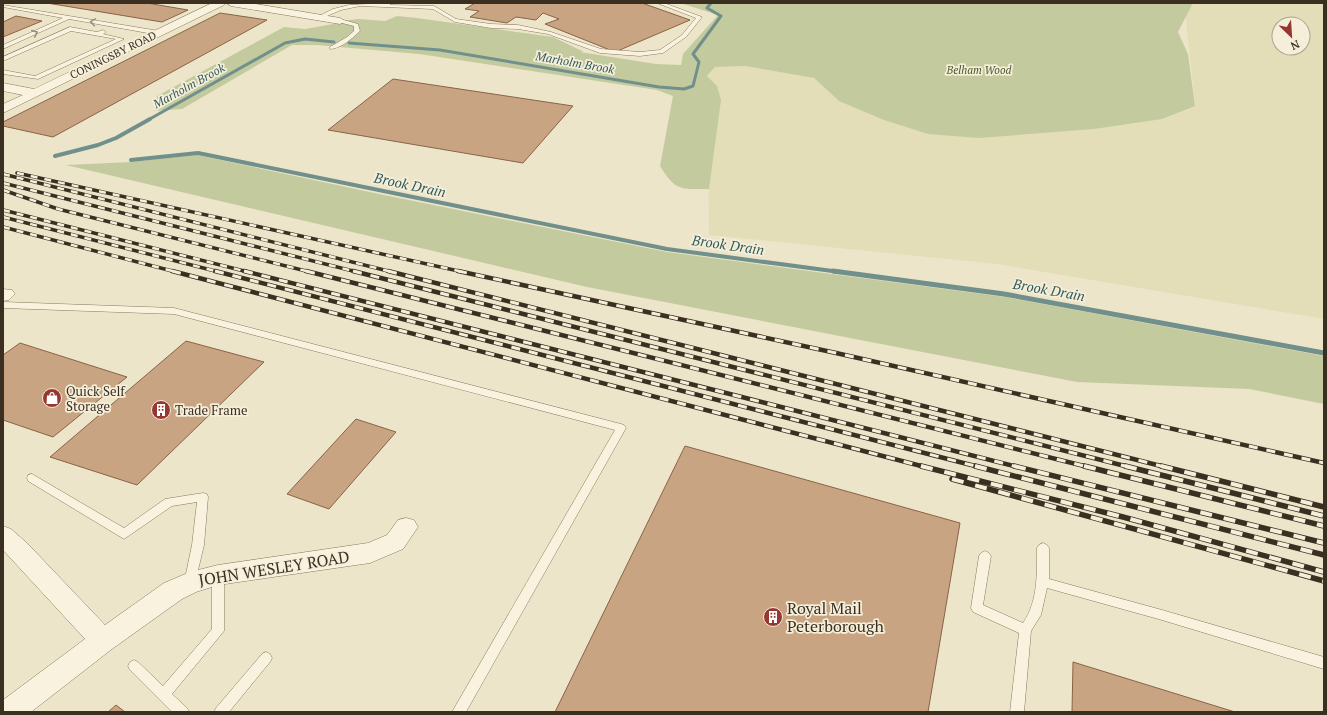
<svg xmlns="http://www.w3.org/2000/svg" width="1327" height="715" font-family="'PT Serif',serif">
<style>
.farmland{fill:#e3deb8;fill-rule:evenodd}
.green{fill:#c3cb9e}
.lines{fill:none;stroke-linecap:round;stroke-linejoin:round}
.stream-far2{stroke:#71908b;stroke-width:3}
.stream-far1{stroke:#71908b;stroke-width:4}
.stream{stroke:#71908b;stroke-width:5}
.building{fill:#c9a482;stroke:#886446}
.service-casing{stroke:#8a785f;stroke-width:1}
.minor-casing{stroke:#8a785f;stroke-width:1}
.service{fill:#f8f2de;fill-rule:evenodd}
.minor{fill:#f8f2de;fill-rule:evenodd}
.rail-far2-casing{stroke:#3b2f22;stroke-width:3.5}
.rail-far1-casing{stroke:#3b2f22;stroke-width:4.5}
.rail-casing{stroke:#3b2f22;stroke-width:5.5}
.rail-far2{stroke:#f5efda;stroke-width:2.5;stroke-dasharray:7;stroke-linecap:butt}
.rail-far1{stroke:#f5efda;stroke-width:3;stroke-dasharray:9;stroke-linecap:butt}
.rail{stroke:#f5efda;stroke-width:4;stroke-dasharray:12;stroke-linecap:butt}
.oneway{stroke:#9a9080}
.labels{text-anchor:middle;stroke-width:3.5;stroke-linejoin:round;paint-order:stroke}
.far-street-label{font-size:11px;fill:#3b2f22;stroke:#f5efda}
.far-park-label{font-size:11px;font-style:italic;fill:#485629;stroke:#f5efda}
.far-water-label{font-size:12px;font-style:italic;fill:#325a5a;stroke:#f5efda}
.poi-label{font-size:13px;fill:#3b2f22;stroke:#f5efda;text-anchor:start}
.water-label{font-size:14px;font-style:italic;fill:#325a5a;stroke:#f5efda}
.near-street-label{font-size:16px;fill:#3b2f22;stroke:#f5efda}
.near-poi-label{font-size:16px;fill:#3b2f22;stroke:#f5efda;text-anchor:start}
</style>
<rect width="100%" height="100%" fill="#ede5ca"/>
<path class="farmland" d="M1184 3H1324V319L997 264 709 235 707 76 715 67 745 66 814 78 839 101 1195 105ZM1279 24H1303V48H1279Z"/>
<path class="green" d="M680 3H1193L1178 32 1188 54 1195 106 1162 119 1094 129 979 138 928 134 884 120 839 101 814 78 745 66 715 67 707 76 717 86 721 100 709 189C681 189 676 192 660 166L673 96 657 90 419 54 317 45H292L182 109 154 111 157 96 284 27 305 29 333 24 340 21 359 19 385 21 397 16 417 18 553 37 584 52H580L656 64 681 65 683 54 718 15Z
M197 155 384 195 667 252 1005 297 1324 356V404L1249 389 1077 382 587 287 66 165 131 162Z"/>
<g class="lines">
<path class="stream-far2" d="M349 43 440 50 659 87 684 89 693 86 699 62 693 54 721 16 707 8 711 3
M148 120 285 43 305 39 334 42"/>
<path class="stream-far1" d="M55 156 98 145 116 138 150 119
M131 160 198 153 667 249 840 272"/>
<path class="stream" d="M833 271 1004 294 1324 353"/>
</g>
<path class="building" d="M47 3H147L188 10 162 22Z
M475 3H642L690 20 615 52 545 24 559 19 543 13 536 20 516 17 507 23 470 17 479 11 465 9Z
M220 13 267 20 53 137 3 126V122Z
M16 16 42 21 3 37V22Z
M393 79 573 106 523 163 328 130Z
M186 341 264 362 137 485 50 457Z
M20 343 127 377 53 437 3 420V355Z
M356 419 396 432 329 509 287 494Z
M685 446 960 523 928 712H555Z
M1073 662 1235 712H1072Z
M116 705 125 712H108Z"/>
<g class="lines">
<g class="service-casing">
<path id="service" d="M390 3V5L434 6 456 19 491 24 518 25 551 32 601 49 640 52 660 50 682 35 696 18 657 3H664L702 17 686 37 663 53 640 56 600 53 548 34 518 29 491 28 455 22 433 9 360 6 341 10 320 19 317 17 333 9 349 5Z
M3 5 159 31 162 33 159 35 69 19 3 49V45L63 18 3 7Z
M340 19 358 24 360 31C353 38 340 49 330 49V47L347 37 354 31V26L338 22 337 21Z
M70 27 97 32 103 30 106 32 103 34 124 39 38 79 3 74V70L35 76 116 39 71 31 3 61V57Z
M3 302 174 308 621 424 624 425 626 428 466 712H452L615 430 174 314 3 308Z
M32 474 124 528 165 499 203 493 207 494 208 497 204 545 194 587 190 588 186 587 184 583 192 545 197 502 172 506 124 539 28 481 27 478 28 475Z
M1043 543 1047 545 1049 548V579L1162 610 1324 657V669L1162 620 1047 588 1041 615 1031 631 1024 712H1010L1019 633 973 612 971 608 979 556 981 553 985 551 989 553 991 556 983 605 1023 623C1038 601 1037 574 1037 548L1039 545Z
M218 570 222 572 224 575V631L172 694 187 708 189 712H172L130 670 128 666 130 662 134 660 138 662 163 686 212 629V575L214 572Z
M266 652 270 654 272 658 270 662 229 712H214L216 708 262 654Z"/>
</g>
<g class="minor-casing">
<path id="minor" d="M212 3H225L224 5 3 113V104L23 95 3 91V83L34 89Z
M226 3H250L340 18 345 21 340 24 231 6Z
M3 289 12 290 15 294 9 300 3 301Z
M406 518 414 520 418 527 403 549 370 563 218 585 196 592 182 599 112 649 31 712H3V700L85 639 3 550V526L11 529 27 543 105 625 164 583 190 572 218 565 368 543 387 535 398 520Z"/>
</g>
<use href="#service" class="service"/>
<use href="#minor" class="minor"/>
<g class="rail-far2-casing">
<path id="rail-far2" d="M17 173 463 272
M3 174 392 272
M3 183 357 272
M3 190 58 209 310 272
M3 210 248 272
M3 217 219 272
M3 227 176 272"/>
</g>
<g class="rail-far1-casing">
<path id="rail-far1" d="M172 271 925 467
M215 271 979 467
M244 271 1018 467
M306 271 1088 467
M353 271 1129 467
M388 271 1165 467
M458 271 836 353 1324 463"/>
</g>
<g class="rail-casing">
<path id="rail" d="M921 466 1123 517 1324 572
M975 466 1324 555
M1014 466 1324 543
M1084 466 1324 526
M1125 466 1324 516
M1161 466 1324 507
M952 479 1324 581"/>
</g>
<use href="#rail-far2" class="rail-far2"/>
<use href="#rail-far1" class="rail-far1"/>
<use href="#rail" class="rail"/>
</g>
<defs><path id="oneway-chevron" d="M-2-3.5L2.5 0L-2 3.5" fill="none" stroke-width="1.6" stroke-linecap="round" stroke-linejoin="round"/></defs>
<g class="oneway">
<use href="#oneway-chevron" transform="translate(93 22) rotate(-171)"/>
<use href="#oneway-chevron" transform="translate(35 33) rotate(-24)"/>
</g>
<defs>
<g id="shop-disc" transform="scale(1)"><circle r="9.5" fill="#963732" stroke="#f5efda"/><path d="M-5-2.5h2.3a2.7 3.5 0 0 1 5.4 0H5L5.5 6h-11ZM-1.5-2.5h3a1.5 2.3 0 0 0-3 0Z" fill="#fff"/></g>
<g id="building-disc" transform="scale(1)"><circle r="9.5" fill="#963732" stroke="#f5efda"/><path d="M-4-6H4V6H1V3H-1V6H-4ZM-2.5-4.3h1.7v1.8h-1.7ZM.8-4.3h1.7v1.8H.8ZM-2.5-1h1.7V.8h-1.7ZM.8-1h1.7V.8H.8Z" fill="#fff"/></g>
</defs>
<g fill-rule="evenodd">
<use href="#shop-disc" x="52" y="398"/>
<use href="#building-disc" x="161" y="410"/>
<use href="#building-disc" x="773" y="617"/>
</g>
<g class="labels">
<g class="far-street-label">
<text transform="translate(113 55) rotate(-26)" y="4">CONINGSBY ROAD</text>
</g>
<g class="far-park-label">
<text x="979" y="74">Belham Wood</text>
</g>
<g class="far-water-label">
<text transform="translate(575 63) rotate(10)" y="4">Marholm Brook</text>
<text transform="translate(189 86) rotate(-29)" y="4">Marholm Brook</text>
</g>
<g class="poi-label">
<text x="66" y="396">Quick Self<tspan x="66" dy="15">Storage</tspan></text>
<text x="175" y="415">Trade Frame</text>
</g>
<g class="water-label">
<text transform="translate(410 185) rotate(12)" y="5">Brook Drain</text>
<text transform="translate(728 245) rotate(8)" y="5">Brook Drain</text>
<text transform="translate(1049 290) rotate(10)" y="5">Brook Drain</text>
</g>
<g class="near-street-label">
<text transform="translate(274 568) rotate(-9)" y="6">JOHN WESLEY ROAD</text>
</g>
<g class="near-poi-label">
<text x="787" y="614">Royal Mail<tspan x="787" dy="18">Peterborough</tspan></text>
</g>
</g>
<rect width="1327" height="715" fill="none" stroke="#3b2f22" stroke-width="8"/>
<g transform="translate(1291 36) rotate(155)"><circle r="19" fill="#f5efda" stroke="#aba290"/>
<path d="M0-3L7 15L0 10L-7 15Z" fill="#963732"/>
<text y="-6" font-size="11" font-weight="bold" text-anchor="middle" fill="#3b2f22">N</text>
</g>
</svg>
